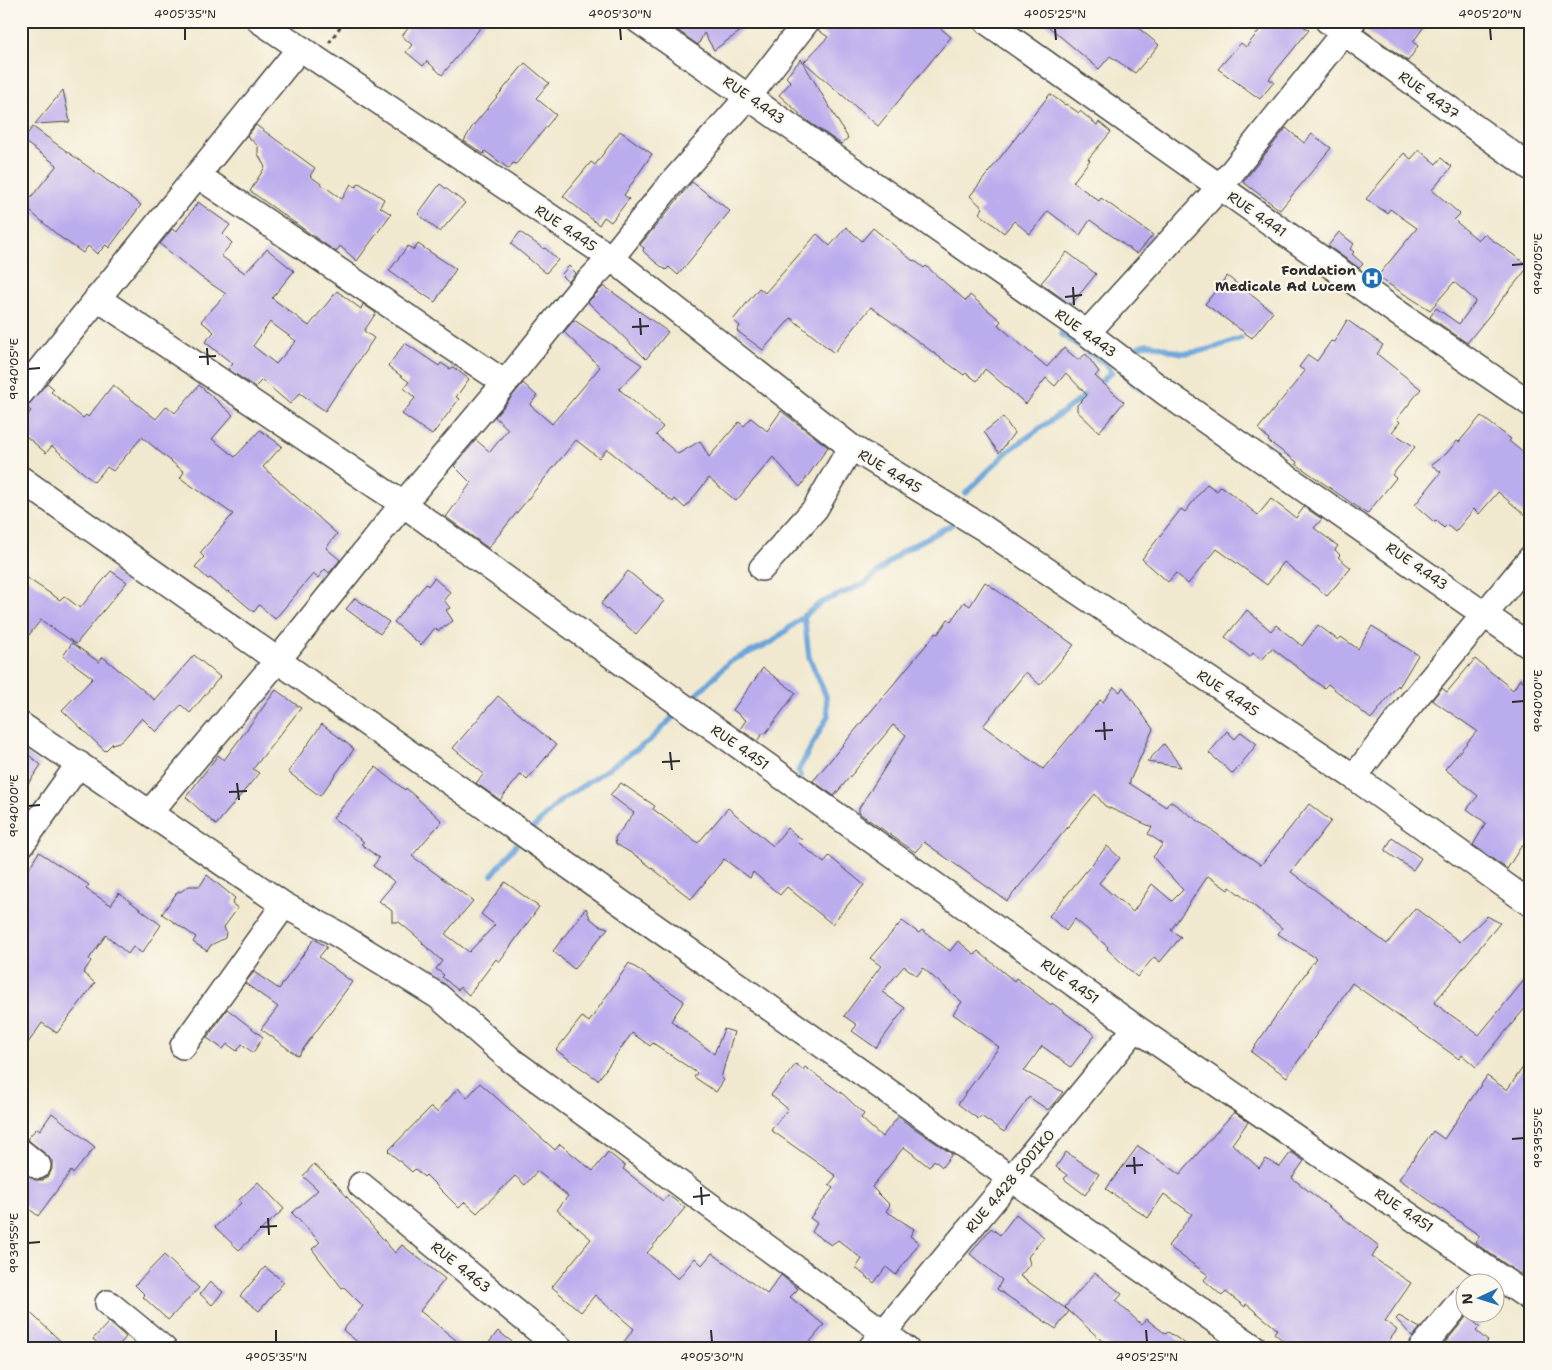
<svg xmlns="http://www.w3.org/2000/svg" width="1552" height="1370" font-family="'Shantell Sans',sans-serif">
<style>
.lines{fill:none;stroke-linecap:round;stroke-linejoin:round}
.stream{stroke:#6aa4d9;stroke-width:5.5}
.building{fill:#bbaced;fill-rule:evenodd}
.minor-casing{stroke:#494844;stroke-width:28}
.path{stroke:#494844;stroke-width:3;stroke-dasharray:4 4;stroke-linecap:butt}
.minor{stroke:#fff;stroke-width:25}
.ticks{fill:none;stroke:#2b2b2b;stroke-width:2}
.labels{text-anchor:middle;stroke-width:4.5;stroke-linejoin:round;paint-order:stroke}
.street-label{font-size:14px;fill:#2b2b2b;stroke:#fbf7ec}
.poi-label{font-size:14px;font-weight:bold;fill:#2b2b2b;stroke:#fbf7ec;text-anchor:end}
.neatline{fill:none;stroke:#2b2b2b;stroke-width:2}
.ticks-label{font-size:12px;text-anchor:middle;fill:#2b2b2b}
</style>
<rect width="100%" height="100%" fill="#fbf7ec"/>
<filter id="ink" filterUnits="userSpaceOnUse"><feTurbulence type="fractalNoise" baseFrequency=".02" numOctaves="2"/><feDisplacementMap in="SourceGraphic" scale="10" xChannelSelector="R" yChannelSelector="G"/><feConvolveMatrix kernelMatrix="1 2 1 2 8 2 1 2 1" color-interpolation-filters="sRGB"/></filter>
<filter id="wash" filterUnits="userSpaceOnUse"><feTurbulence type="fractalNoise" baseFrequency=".0096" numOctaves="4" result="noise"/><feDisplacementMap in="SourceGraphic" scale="20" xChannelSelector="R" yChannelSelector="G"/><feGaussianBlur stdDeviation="1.12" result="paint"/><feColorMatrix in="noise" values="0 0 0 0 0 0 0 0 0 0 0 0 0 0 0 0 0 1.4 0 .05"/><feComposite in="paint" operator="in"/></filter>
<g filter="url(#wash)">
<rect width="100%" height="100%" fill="#f1e9cf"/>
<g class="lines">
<path class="stream" d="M1130 354C1150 331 1164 355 1188 353 1207 351 1223 345 1241 338
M1132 383 1145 392
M966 493 1007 452 1078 401 1112 372 1104 363 1061 334
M689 702 729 662 772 642 820 603 866 583 901 552 951 525
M801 777 798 771 828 716 826 696 809 657 804 615
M531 830 559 802 649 741 673 717
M492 875 516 845"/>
</g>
<g id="blocks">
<path class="building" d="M414 21H486L442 75 427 61 423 66 406 52 412 45 402 36Z
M665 21H755L714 50 704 33 698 45Z
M821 21H884L892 27 897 21H932L951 37 878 126 804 62 828 37 818 30Z
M1042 21H1130L1159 45 1135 73 1110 56 1099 69Z
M1267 21H1296L1309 30 1269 79 1274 82 1260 99 1218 69 1241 43 1246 47Z
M1367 21H1428L1413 42 1418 46 1408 61 1364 30Z
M801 59 848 138 841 144 809 122 779 95 791 82 786 77Z
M525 63 549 83 536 98 556 115 516 164 513 163 509 169 485 151 484 154 464 141 472 127Z
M63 90 70 122 35 124Z
M1050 94 1065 105 1066 104 1079 113 1080 111 1097 125 1099 122 1111 132 1088 159 1090 160 1073 182 1099 201 1101 198 1153 235 1137 254 1090 220 1080 235 1048 211 1030 234 1014 221 1004 233 979 213 983 208 970 196Z
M256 125 315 168 310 176 342 199 351 184 356 187 359 183 384 199 380 207 391 214 357 261 340 246 336 252 250 191 265 167 258 154V146L247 136Z
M33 127 141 205 109 248 106 245 97 254 88 246 83 253 60 237 24 206 57 165 22 140Z
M1286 128 1304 143 1312 134 1331 148 1280 210 1243 182Z
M620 131 652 154 624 195 629 199 611 222 604 217 599 225 563 196 591 162 595 165Z
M1419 150 1436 164 1441 158 1452 167 1432 190 1460 214 1454 220 1478 240 1484 234 1529 266 1467 343 1430 317 1436 308 1459 324 1476 301 1454 282 1430 310 1377 277 1417 228 1390 209 1387 213 1366 199 1404 153 1411 159Z
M692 182 730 211 678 275 669 267 666 270 654 261 643 251 644 248 640 245Z
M440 184 465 203 440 232 418 214Z
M198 202 230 225 223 234 232 243 221 256 245 273 267 249 294 271 272 298 309 326 337 291 361 309 363 304 376 313 364 331 374 338 325 411 300 393 290 404 262 380 255 387 228 369 233 364 205 342 214 332 201 321 226 294 202 278 160 244 172 229 176 232ZM270 322 296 341 276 364 253 346Z
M846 227 862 241 873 228 913 261 914 260 924 268 926 266 966 301 970 295 1001 321 998 325 1047 367 1064 348 1078 360 1086 354 1099 372 1095 376 1124 402 1099 432 1077 411V405L1087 395 1066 373 1055 386 1046 378 1026 404 985 369 977 381 966 373 964 375 871 307 834 353 791 318 763 350 737 331 740 326 733 320 759 288 765 293 817 234 830 246Z
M520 232 544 249 545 248 558 260 546 273 511 244Z
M1339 232 1354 244 1350 249 1354 252 1352 254 1363 264 1359 268 1328 246Z
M418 244 456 269 435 302 389 271 408 246 414 250Z
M1067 252 1096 274 1071 305 1041 283Z
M569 266 576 273 568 282 561 275Z
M1227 276 1273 312 1252 338 1205 304Z
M604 286 668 332 646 359 588 302Z
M574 320 642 365 619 389 663 427 656 435 678 454 700 441 709 457 739 422 744 426 751 418 767 431 781 411 828 447 800 487 773 457 736 501 709 478 685 508 675 499 673 502 607 449 599 458 576 440 488 548 446 517 471 483 454 466 476 440 490 452 508 429 495 417 523 383 537 396 530 405 552 424 600 367 564 332Z
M1347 320 1383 345 1377 354 1421 389 1397 419 1400 422 1392 432 1415 447 1392 475 1396 478 1367 514 1296 464 1297 462 1268 441 1269 439 1258 429 1305 371 1299 367 1308 355 1317 361 1331 341 1334 342Z
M405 343 439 366 441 363 450 369 453 367 469 379 456 397 459 399 432 435 402 414 415 398 404 388 409 382 388 366Z
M47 383 54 389 51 392 83 418 86 415 88 417 113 385 156 419 167 406 175 413 199 385 233 415 212 439 235 457 260 430 282 446 263 467 337 534 326 548 340 560 329 573 325 569 318 578 313 574 275 619 259 605 254 612 229 591 227 592 210 578 208 579 195 567 204 557 200 553 233 514 180 478 184 472 142 437 113 471 107 467 94 482 52 446 46 453 21 432V423L31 411 26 407Z
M1481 416 1511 439 1509 441 1531 459V520L1498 492 1479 514 1474 509 1455 532 1447 525 1444 528 1436 520 1434 522 1415 505 1441 472 1431 465 1446 454 1457 441 1459 442Z
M1003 417 1014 433 999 453 984 432Z
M1207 484 1217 491 1221 486 1258 515 1271 499 1296 518 1304 507 1322 519 1314 528 1338 546 1335 550 1340 555 1338 557 1351 568 1327 596 1284 562 1267 585 1217 549 1188 584 1176 573 1168 582 1142 559 1181 509 1185 512Z
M111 571 127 582 76 644 41 620 21 645V574L60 600 64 596 80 608Z
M628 571 664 601 636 634 601 604Z
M434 578 450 592 444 600 450 608 446 610 453 621 438 631 435 628 421 645 394 622 426 584 428 586Z
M985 582 1074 645 1040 685 1026 672 983 726 1043 769 1100 700 1103 702 1114 687 1120 692 1123 687 1153 729 1129 783 1166 807 1170 801 1261 865 1309 804 1331 821 1291 872 1387 944 1415 908 1460 942 1487 916 1500 923 1434 1003 1479 1035 1531 972V1001L1476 1067 1462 1055 1459 1059 1352 983 1287 1077 1251 1052 1316 958 1278 934 1282 928 1230 887 1228 890 1208 876 1171 930 1181 937 1160 962 1154 957 1137 977 1107 949 1108 947 1075 919 1066 931 1049 916 1107 846 1120 858 1099 883 1133 912 1152 884 1172 901 1183 890 1153 857 1163 844 1148 834 1152 827 1105 806 1095 794 1007 901 924 842 915 852 859 813V808L906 735 893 725 834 796 813 781 936 633 938 634 948 619 951 621 964 602 970 606Z
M355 598 389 622 380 634 346 609Z
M1247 610 1271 631 1276 625 1302 646 1318 625 1338 640 1341 637 1358 649 1372 626 1418 655 1399 687 1398 685 1371 719 1328 684 1324 688 1272 648 1262 660 1253 653 1250 657 1225 637Z
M72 643 99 662 103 657 155 700 194 655 220 677 190 713 181 705 156 732 142 718 122 741 112 744 105 751 62 710 93 678 63 656Z
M1475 659 1513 690 1520 679 1531 686V838L1524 846 1522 845 1507 869 1473 845 1486 823 1467 809 1478 796 1445 769 1477 731 1432 700 1442 688 1447 692Z
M763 668 796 693 765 734 763 733 757 741 740 729 746 720 733 710Z
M276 690 301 708 253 769 259 773 216 825 186 797 218 755 224 760Z
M498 696 556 745 527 780 521 774 500 800 476 783 484 774 453 748Z
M322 724 354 749 320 796 288 772Z
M1227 731 1235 739 1241 732 1257 744 1233 774 1209 753Z
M1164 744 1181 767 1147 762Z
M21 749 41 765 21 794Z
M376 767 405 790 406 788 442 821 412 856 473 901 445 934 469 952 495 925 481 914 505 882 539 907 499 962 496 959 469 995 460 987 458 990 442 977 444 975 436 969 442 961 422 943 423 942 399 922H392V911L379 901 395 882 373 866 379 858 361 844 364 842 333 818Z
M621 783 655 806 653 809 698 843 728 808 773 846 787 828 802 840 799 843 824 863 829 856 864 885 832 924 787 887 780 895 753 872 750 878 724 859 691 899 638 857 616 844 615 838 634 813 610 795Z
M1392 838 1421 858 1413 870 1385 851Z
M39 852 89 885 86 889 111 905 119 893 161 925 142 953 133 947 128 954 106 935 89 959 91 961 83 973 95 983 57 1033 42 1023 21 1053V881Z
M207 875 235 898 232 904 238 908 224 927 226 932 225 938 211 945 207 951 193 942 196 937 162 914 178 891 180 892 189 886H200Z
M586 908 590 918 598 925 608 928 574 969 553 951Z
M902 921 919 933 922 930 950 951 958 941 975 955 978 951 1014 981 1016 978 1051 1005 1052 1003 1095 1035 1071 1067 1042 1046 1024 1071 1063 1092 1048 1110 1029 1097 1004 1132 981 1116 978 1119 958 1104 999 1047 953 1014 962 1002 923 968 917 976 904 966 882 992 905 1008 876 1048 852 1031 857 1025 844 1016 881 966 870 958Z
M314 939 327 947 319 957 352 982 298 1056 261 1029 278 1007 245 983 254 972 279 989Z
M629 963 684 1001 671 1021 714 1054 724 1029 734 1032 721 1078 724 1080 716 1092 694 1077 697 1073 653 1043 650 1046 632 1033 598 1080 556 1050 582 1017 589 1022Z
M227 1009 263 1037 253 1053 242 1044 237 1051 227 1044 223 1049 207 1038Z
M1531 1056V1271L1525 1267 1520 1274 1475 1243 1480 1236 1399 1179 1433 1131 1444 1139 1487 1076 1507 1090Z
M796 1064 803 1070 805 1067 844 1095 864 1114 861 1118 882 1137 898 1117 952 1154 942 1167 934 1160 929 1167 904 1147 872 1187 890 1205 886 1211 914 1229 910 1236 919 1243 896 1275 886 1267 874 1283 856 1268 862 1259 838 1240 831 1245 812 1232 817 1223 810 1218 833 1188 829 1185 836 1176 771 1130 788 1109 771 1095Z
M480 1083 555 1150 560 1144 593 1171 608 1152 625 1166 623 1169 663 1201 668 1195 685 1208 647 1253 678 1279 695 1258 702 1265 712 1253 767 1294 781 1275 798 1289 790 1297 824 1325 804 1349H618L634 1329 595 1295 581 1312 552 1287 591 1239 557 1210 568 1196 537 1171 525 1185 515 1176 477 1213 465 1202 459 1208 426 1175 424 1177 415 1169 412 1172 388 1151 431 1107 437 1112 458 1088 467 1098Z
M1234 1112 1248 1122 1232 1144 1259 1168 1266 1159 1280 1167 1291 1152 1304 1161 1292 1178 1379 1246 1372 1257 1411 1283 1385 1321 1397 1330 1383 1349H1293L1274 1333 1277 1329 1246 1304 1245 1307 1226 1292 1222 1296 1204 1280 1208 1275 1168 1246 1192 1214 1164 1194 1148 1218 1106 1189 1138 1146 1180 1174Z
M52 1113 95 1147 73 1174 71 1171 38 1216 21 1202V1180L26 1174 35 1180H43L49 1175 52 1169V1161L47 1155 27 1139 37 1128 40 1130Z
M1066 1152 1099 1174 1085 1195 1064 1179 1067 1175 1056 1167Z
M314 1164 335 1183 395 1253 402 1245 445 1279 420 1311 467 1349H366L343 1330 363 1306 344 1287 342 1288 312 1249 320 1242 292 1213 318 1190 303 1176Z
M258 1182 284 1209 239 1250 215 1227 241 1203 239 1200Z
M1016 1214 1044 1237 1028 1257 1030 1264 1020 1276 1069 1311 1065 1307 1095 1273 1122 1294 1116 1301 1142 1325 1146 1319 1166 1334 1168 1332 1193 1349H1111L1069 1311 1056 1329 997 1289 1002 1280 970 1254 991 1228 1000 1235Z
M164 1255 199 1288 168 1320 143 1297 145 1295 135 1285Z
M265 1267 284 1282 259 1311 240 1296Z
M210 1282 223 1292 212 1305 200 1294Z
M21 1304 69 1349H21Z
M1399 1316 1420 1328 1413 1337 1396 1319Z
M1467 1316 1480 1327 1476 1331 1488 1341 1481 1349H1440Z
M109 1322 126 1337 116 1349H105L93 1339Z
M498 1331 521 1349H484Z"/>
</g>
</g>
<g filter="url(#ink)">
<use href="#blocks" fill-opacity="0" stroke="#494844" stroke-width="1"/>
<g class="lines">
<g class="minor-casing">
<path id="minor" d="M260 21 611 258 851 447 982 527 1354 777 1531 904
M639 21 1087 333 1166 393 1531 647
M986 21 1398 313 1531 404
M1328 21 1531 168
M197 175 505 383
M97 298 403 504 614 657 1136 1028 1531 1299
M1087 333 1220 187 1353 21
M21 393 300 48
M21 479 1012 1179 1256 1349
M762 568 815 509 851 447
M21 725 284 905 183 1046
M1354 777 1408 707 1531 558
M150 812 278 660 403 504 505 383 578 292 611 258 669 186 749 96 807 21
M21 845 79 764
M284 905 334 932 438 996 511 1060 906 1349
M21 1152 38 1166
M361 1185 561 1349
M108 1303 164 1349
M870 1349 1136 1028
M1421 1349 1464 1297"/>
</g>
<path class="path" d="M329 43 344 21"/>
<use href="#minor" class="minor"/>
</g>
</g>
<path class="ticks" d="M185 28V40M620 28 621 40M1055 28 1056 40M1490 28 1491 40M1512 265 1524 264M1073 287 1074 305M1065 297 1082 295M640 318 641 335M632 327 649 326M207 348 208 365M199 357 216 356M28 369 40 368M1512 702 1524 701M1104 722 1105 740M1095 731 1113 730M670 752 672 770M662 762 680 761M237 783 239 800M229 792 247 791M28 806 40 805M1512 1139 1524 1138M1134 1157 1135 1174M1126 1166 1143 1165M701 1187 702 1205M693 1197 710 1195M268 1218 269 1235M260 1227 277 1226M28 1243 40 1242M276 1330V1342M711 1330 712 1342M1146 1330 1147 1342"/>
<defs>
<g id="hospital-disc" transform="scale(1.125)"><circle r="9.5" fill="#1f6fb2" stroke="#fbf7ec"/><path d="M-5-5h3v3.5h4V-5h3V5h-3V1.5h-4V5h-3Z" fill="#fff"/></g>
</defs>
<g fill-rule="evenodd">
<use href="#hospital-disc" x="1372" y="278"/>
</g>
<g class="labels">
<g class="street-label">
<text transform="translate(1429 95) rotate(36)" y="5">RUE 4.437</text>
<text transform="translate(754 100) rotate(35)" y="5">RUE 4.443</text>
<text transform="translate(1257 214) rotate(35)" y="5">RUE 4.441</text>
<text transform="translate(566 228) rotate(34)" y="5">RUE 4.445</text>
<text transform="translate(1086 333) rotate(36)" y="5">RUE 4.443</text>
<text transform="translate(890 471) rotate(31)" y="5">RUE 4.445</text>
<text transform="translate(1417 566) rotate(35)" y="5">RUE 4.443</text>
<text transform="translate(1228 693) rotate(34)" y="5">RUE 4.445</text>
<text transform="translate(740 747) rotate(35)" y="5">RUE 4.451</text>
<text transform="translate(1070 981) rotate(35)" y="5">RUE 4.451</text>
<text transform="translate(1010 1181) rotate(-50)" y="5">RUE 4.428 SODIKO</text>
<text transform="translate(1404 1210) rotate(34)" y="5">RUE 4.451</text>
<text transform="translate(461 1267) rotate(39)" y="5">RUE 4.463</text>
</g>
<g class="poi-label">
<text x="1356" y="275">Fondation<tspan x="1356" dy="16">Medicale Ad Lucem</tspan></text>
</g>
</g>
<rect width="1552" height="1370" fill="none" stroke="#fbf7ec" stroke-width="55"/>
<g transform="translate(1480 1298) rotate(266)"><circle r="24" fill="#fbf7ec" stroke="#a8a59f"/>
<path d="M0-4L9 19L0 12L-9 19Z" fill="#1f6fb2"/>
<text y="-8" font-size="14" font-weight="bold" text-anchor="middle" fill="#2b2b2b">N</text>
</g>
<rect x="28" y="28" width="1496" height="1314" class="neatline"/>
<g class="ticks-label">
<text x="185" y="18">4°05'35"N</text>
<text x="620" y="18">4°05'30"N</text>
<text x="1055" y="18">4°05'25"N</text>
<text x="1490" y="18">4°05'20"N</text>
<text transform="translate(1538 264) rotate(-90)" y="4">9°40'05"E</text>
<text transform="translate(14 369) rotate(-90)" y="4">9°40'05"E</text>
<text transform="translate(1538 701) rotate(-90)" y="4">9°40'00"E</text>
<text transform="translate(14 806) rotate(-90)" y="4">9°40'00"E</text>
<text transform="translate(1538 1138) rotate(-90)" y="4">9°39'55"E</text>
<text transform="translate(14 1243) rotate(-90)" y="4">9°39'55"E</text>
<text x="276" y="1361">4°05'35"N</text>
<text x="712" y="1361">4°05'30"N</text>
<text x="1147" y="1361">4°05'25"N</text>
</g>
</svg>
